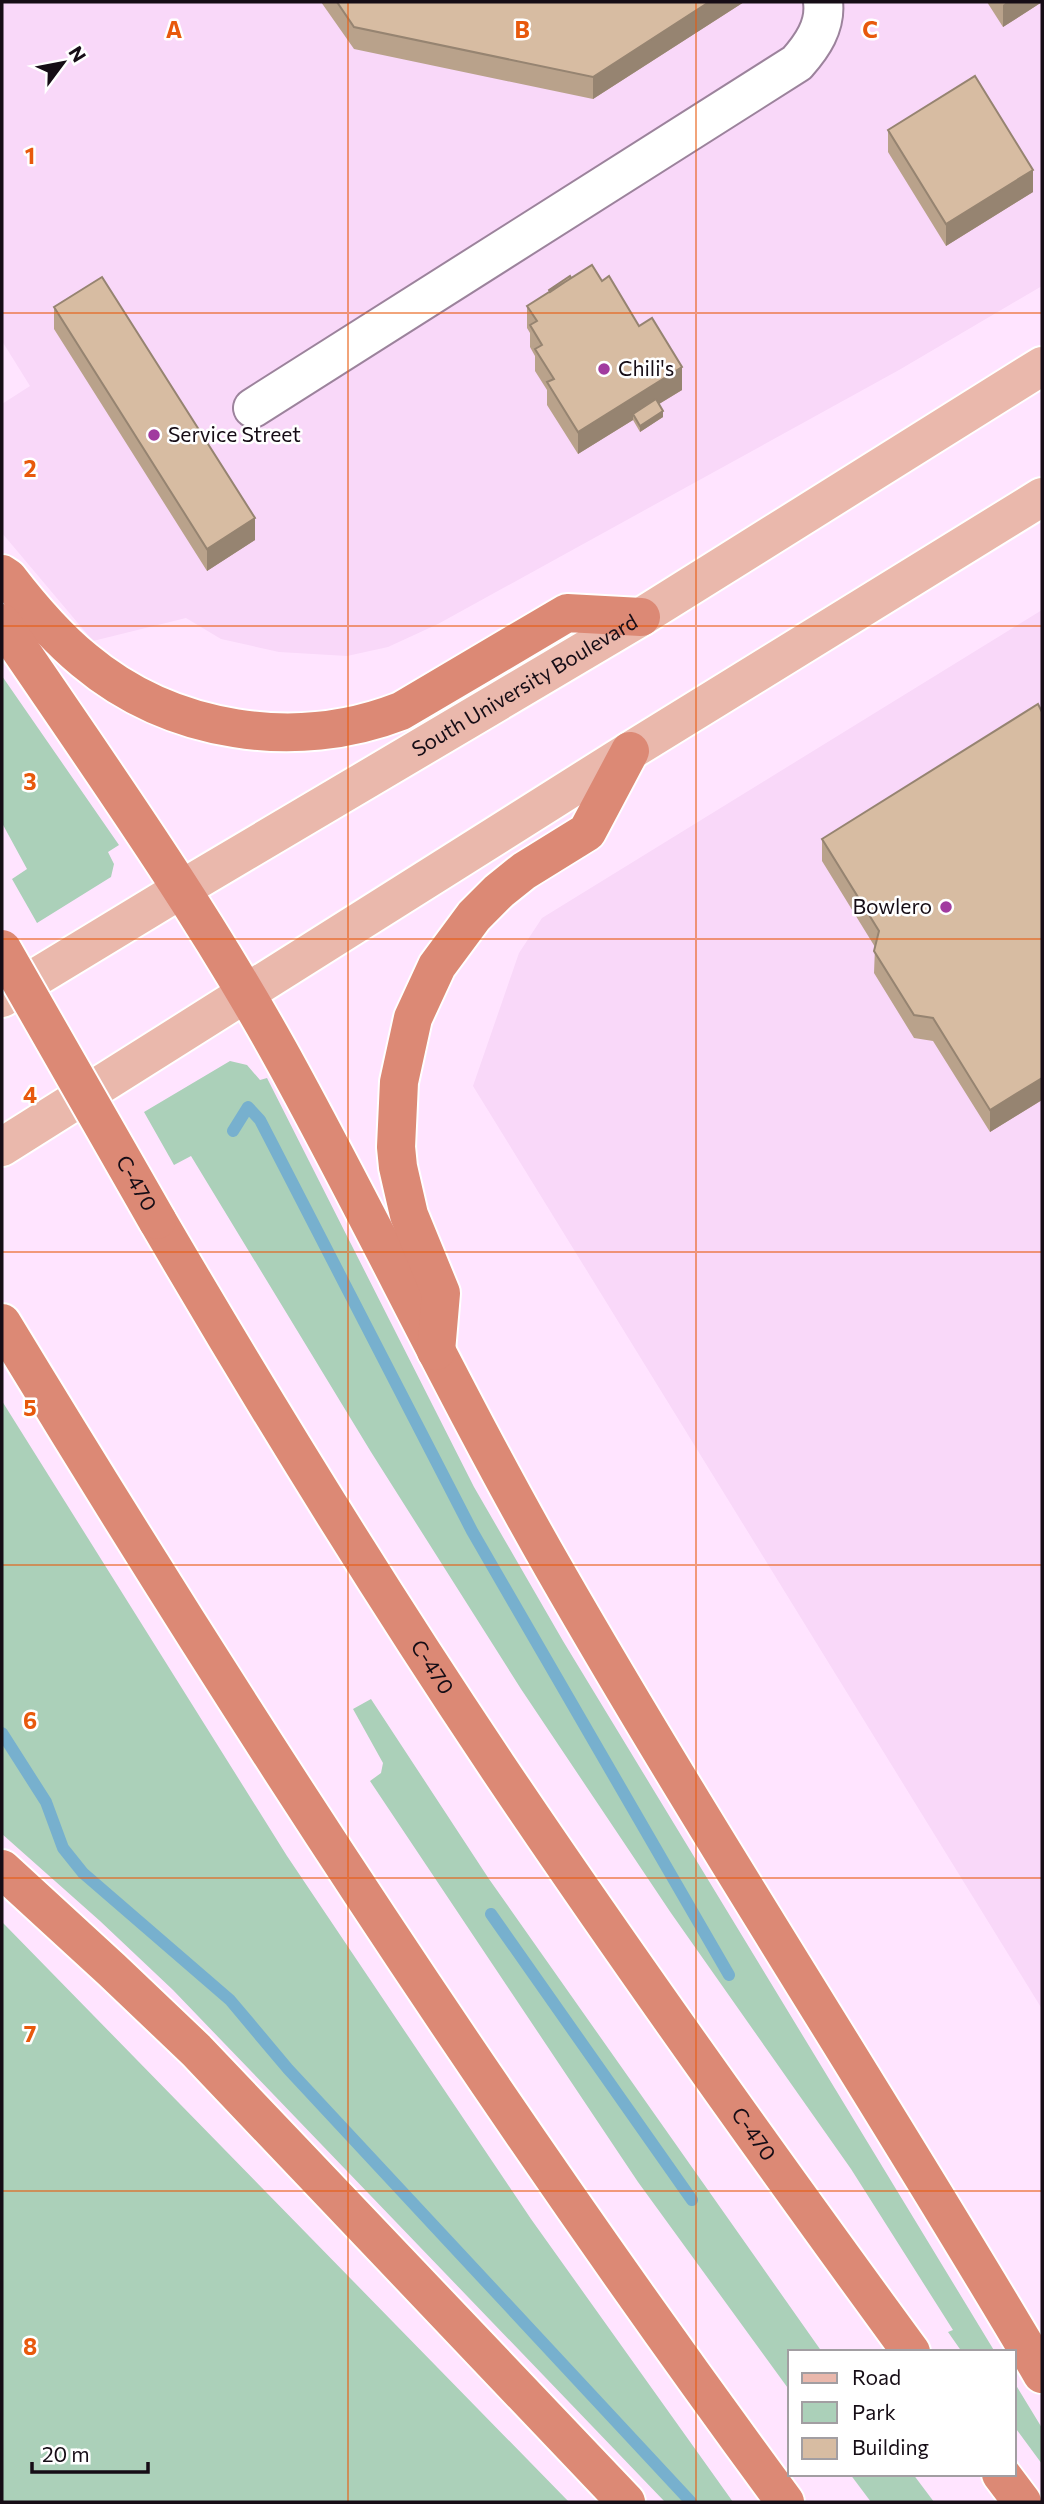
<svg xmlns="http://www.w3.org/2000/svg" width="1044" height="2504" font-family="Commissioner,sans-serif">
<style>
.built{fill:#f9d8f9}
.green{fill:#abd0b9}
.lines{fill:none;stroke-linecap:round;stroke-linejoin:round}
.stream{stroke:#77b0ce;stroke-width:12}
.minor-casing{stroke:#9c839c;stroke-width:42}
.major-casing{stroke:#fff;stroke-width:42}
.highway-casing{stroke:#fff;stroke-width:42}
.minor{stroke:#fff;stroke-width:38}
.major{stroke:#eab8ac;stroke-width:38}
.highway{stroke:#dc8975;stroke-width:38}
.highway-bridge-casing{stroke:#fff;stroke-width:42;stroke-linecap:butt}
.highway-bridge{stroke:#dc8975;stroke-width:38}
.wall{fill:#b9a28b}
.shaded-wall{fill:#968471}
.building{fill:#d7bca2;stroke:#968471;stroke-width:2}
.grid{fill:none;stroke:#e8590c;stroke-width:2;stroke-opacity:0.55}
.poi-dot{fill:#a13b9f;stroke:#fff;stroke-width:2.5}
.labels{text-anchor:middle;stroke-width:5;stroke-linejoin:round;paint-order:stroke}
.poi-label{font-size:21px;fill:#160d16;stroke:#fff;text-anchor:start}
.street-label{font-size:21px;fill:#160d16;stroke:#fff}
.grid-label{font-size:23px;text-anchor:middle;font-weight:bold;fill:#e8590c;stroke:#fff;stroke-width:5;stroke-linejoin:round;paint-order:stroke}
</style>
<rect width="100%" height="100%" fill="#ffe4ff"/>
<path class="built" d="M2 2H1042V286L899 370 438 624 388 647 347 656 279 652 221 639 186 618 93 641 2 533V404L30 386 2 341Z
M1042 610V2009L473 1086 519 953 542 918Z"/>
<path class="green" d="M2 676 119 845 108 852 114 864 111 877 37 923 12 879 27 869 2 823Z
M230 1061 247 1065 260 1080 267 1078 474 1487 563 1641 995 2352H962L948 2332 953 2330 851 2169 671 1913 521 1689 371 1452 191 1156 174 1165 144 1112Z
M2 1401 287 1856 531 2219 733 2502H665L173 1990 100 1921 2 1834Z
M371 1699 489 1879 822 2352H790V2391L638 2182 370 1781 381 1773 383 1763 353 1709Z
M2 1922 6 1926 569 2502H2Z
M1014 2382 1042 2428V2464L1014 2426Z
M850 2474H913L934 2502H871Z"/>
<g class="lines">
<path class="stream" d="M233 1131 248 1107 260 1120 472 1531 729 1975
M2 1733 46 1802 63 1848 83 1873 230 2000 288 2069 691 2502
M491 1914 692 2200"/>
<g class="minor-casing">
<path id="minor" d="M253 408 797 63C812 46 826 26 823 2"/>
</g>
<g class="major-casing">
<g id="major">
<path id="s1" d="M2 998 180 890 641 617 1042 366"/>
<path d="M2 1147 630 751 1042 497"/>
</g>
</g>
<g class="highway-casing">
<g id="highway">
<path d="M2 574 8 578C31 608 55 636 84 660 171 733 296 752 401 711L567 613 641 617"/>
<path d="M2 623C97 763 198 905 280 1053 374 1223 457 1400 554 1569 710 1841 883 2104 1042 2374"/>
<path id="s2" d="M157 1220C265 1405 378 1588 497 1766 630 1964 770 2159 911 2352"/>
<path d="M2 1323C247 1727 505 2122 785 2502"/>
<path d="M436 1351 441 1293 409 1215 398 1167 396 1147 399 1082 413 1018 437 966 474 916 499 891 524 871 587 832 630 751"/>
<path d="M2 1869 112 1970 196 2050 626 2502"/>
<path d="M1001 2474 1022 2502"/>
</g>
</g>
<use href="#minor" class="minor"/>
<use href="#major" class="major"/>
<use href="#highway" class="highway"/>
<g class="highway-bridge-casing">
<g id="highway-bridge">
<path id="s3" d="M2 949 157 1220"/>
</g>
</g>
<use href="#highway-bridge" class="highway-bridge"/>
</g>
<path class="wall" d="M321 2H744L593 99 354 49Z
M987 2H1042L1003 27Z
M888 130 1033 192 946 246 888 152Z
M571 278 602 281 639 326 682 390 659 404 663 417 640 432 633 420 578 454 547 405V390L535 371V356L530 347V333L527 328V306L549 292V290Z
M54 307 255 540 207 571 54 329Z
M1042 712V1100L990 1132 933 1041 914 1038 874 973 875 947 822 861V839Z"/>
<path class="shaded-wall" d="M709 2H744L593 99V77Z
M1007 2H1042L1003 27V5Z
M1033 170V192L946 246V224Z
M682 367V390L636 418 633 414V420L578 454V432Z
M663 411V417L640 432V426Z
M255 518V540L207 571V549Z
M1042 1078V1100L990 1132V1110Z"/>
<path class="building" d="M337 2H709L593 77 354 27Z
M975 76 1033 170 946 224 888 130Z
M592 265 602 281 609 276 639 326 652 318 682 367 578 432 547 382 554 379 535 349 542 345 530 325 537 321 527 306Z
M570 276 571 278 550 292 549 290Z
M102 277 255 518 207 549 54 307Z
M656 399 663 411 640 426 633 414Z
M1038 704 1042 712V1078L990 1110 933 1018 914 1015 874 951 879 931 822 839Z"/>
<path class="grid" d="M348 2V2502M696 2V2502M2 313H1042M2 626H1042M2 939H1042M2 1252H1042M2 1565H1042M2 1878H1042M2 2191H1042"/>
<g class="poi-dot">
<circle cx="604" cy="369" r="7"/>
<circle cx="154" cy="435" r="7"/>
<circle cx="946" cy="907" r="7"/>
</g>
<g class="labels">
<g class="poi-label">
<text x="618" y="376">Chili's</text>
<text x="168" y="442">Service Street</text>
<text x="932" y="914" text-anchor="end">Bowlero</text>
</g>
<g class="street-label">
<text dy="7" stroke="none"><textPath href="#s1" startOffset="609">South University Boulevard</textPath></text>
<text dy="7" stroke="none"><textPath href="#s3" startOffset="270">C-470</textPath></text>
<text dy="7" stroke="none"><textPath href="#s2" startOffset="525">C-470</textPath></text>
<text dy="7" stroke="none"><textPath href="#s2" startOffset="1092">C-470</textPath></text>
</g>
</g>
<g class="grid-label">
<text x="174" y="38">A</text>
<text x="522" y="38">B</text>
<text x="870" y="38">C</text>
<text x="30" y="164">1</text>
<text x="30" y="477">2</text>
<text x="30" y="790">3</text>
<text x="30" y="1103">4</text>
<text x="30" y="1416">5</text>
<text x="30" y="1729">6</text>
<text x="30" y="2042">7</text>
<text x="30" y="2355">8</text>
</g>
<rect width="1044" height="2504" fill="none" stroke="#160d16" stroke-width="7"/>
<rect x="788" y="2350" width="228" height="126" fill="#ffffff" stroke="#a29ea2" stroke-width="2"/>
<rect x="802" y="2373" width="35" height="10" fill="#eab8ac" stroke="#a29ea2" stroke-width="2"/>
<text x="852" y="2385" font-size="21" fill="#160d16">Road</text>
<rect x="802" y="2402" width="35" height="21" fill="#abd0b9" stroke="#a29ea2" stroke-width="2"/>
<text x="852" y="2420" font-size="21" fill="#160d16">Park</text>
<rect x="802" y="2438" width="35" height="21" fill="#d7bca2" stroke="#a29ea2" stroke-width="2"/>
<text x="852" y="2455" font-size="21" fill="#160d16">Building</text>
<g transform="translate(63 63) rotate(58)" stroke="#ffffff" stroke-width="5" paint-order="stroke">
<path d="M0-5L12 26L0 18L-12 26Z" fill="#160d16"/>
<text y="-10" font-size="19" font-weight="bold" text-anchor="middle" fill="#160d16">N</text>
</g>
<path d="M32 2462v10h116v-10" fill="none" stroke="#160d16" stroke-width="3.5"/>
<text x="42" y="2462" font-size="21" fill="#160d16" stroke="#ffffff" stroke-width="5" paint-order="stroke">20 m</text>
</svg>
